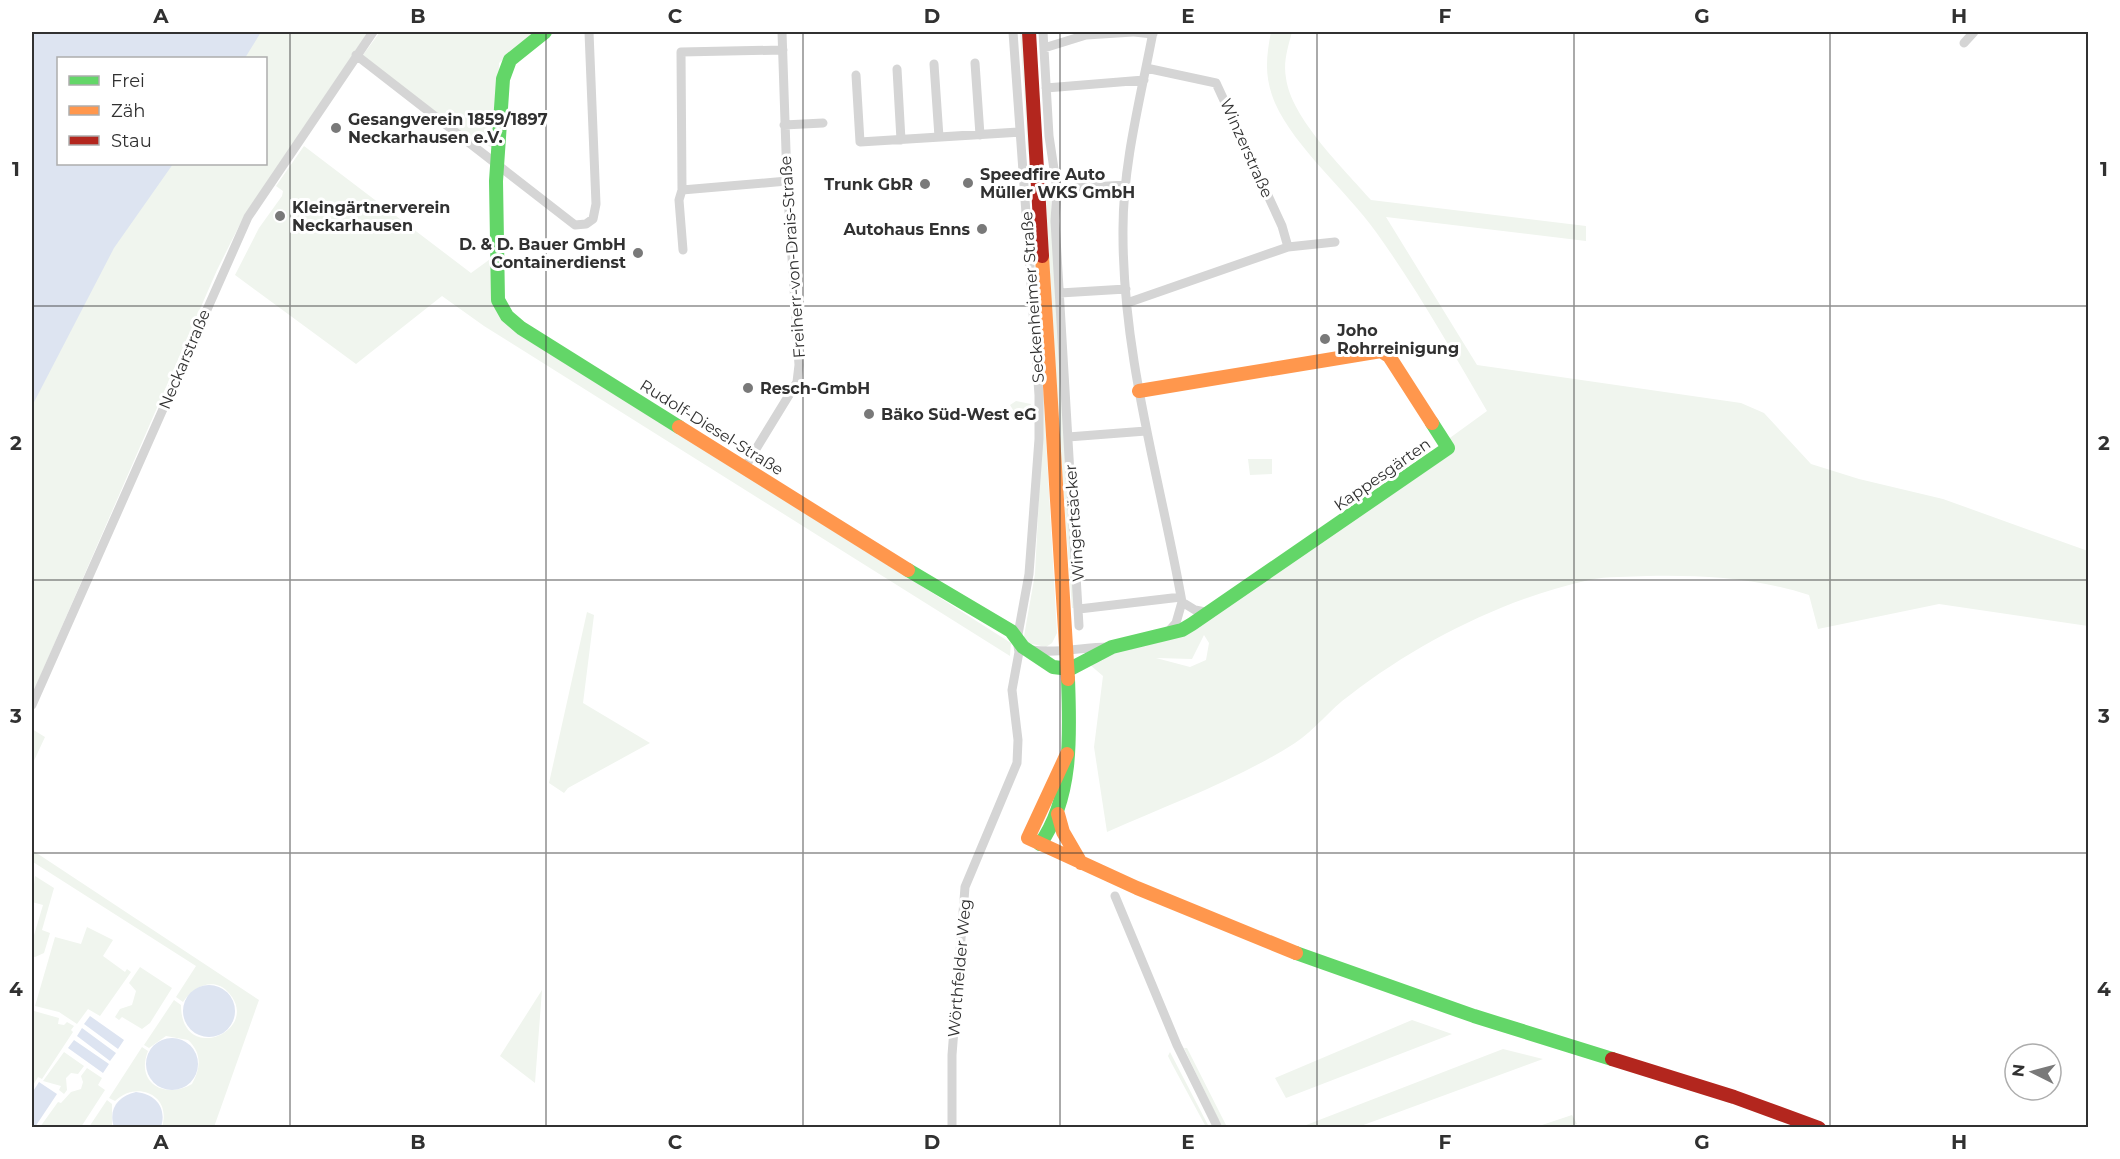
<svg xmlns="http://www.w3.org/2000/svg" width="2120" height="1159" font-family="Montserrat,sans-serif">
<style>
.green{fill:#f0f5ee;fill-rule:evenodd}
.water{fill:#dde4f1}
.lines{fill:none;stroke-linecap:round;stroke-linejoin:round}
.street{stroke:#d5d5d5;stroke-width:9}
.fast{stroke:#63d668;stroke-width:14}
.slow{stroke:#ff974d;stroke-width:14}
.jam{stroke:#b3261e;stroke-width:14}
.grid{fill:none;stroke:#313131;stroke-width:1.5;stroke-opacity:0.55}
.poi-dot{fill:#797979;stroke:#fff;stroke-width:2}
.labels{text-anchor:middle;stroke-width:6;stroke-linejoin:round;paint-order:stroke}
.poi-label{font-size:16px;font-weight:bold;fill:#313131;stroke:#fff;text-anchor:start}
.street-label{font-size:16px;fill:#313131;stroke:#fff}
.neatline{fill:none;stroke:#313131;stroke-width:2}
.grid-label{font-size:20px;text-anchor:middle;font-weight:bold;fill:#313131}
</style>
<rect width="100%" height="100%" fill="#fff"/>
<path class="green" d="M93 32H368L244 216 217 270 32 695V142L58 164H266V58H78Z
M380 32H535L499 63 497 142 493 148 472 139 360 59Z
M1020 32H1023L1030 156 1028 153Z
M1271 32H1292C1288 47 1283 62 1286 78 1291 118 1344 169 1371 200L1586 226V241L1386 217 1477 365 1741 403 1764 413 1811 464 1859 479 1943 499 2088 551V626L1939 604 1818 629 1809 595C1756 578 1703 575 1648 576 1628 577 1608 576 1589 580 1504 599 1419 642 1350 695 1330 709 1315 730 1295 743 1237 780 1170 804 1107 832L1094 747 1103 676 1089 664 1097 657 1155 643 1367 512 1447 440 1487 411C1452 351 1417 289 1376 232 1347 191 1295 148 1275 103 1264 77 1266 58 1271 32ZM1204 635 1209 643 1206 660 1190 667 1156 658 1192 659Z
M304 146 471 273 493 257 500 312 656 417 1011 643 1010 656 484 326 442 296 356 364 235 275 259 228 282 196 283 191 276 186Z
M1050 190 1076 608H1072L1052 335 1046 196Z
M1028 216 1034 226 1057 633 1052 643 1046 647 1023 642 1035 574 1039 497Z
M1016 401 1031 404 1030 420H1019L1010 405Z
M1248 459H1272V474L1250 475Z
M587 612 594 615 583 703 650 743 568 788 564 793 549 783Z
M32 729 45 737 32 765Z
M32 850 259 1000 214 1127H162C172 1095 137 1080 115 1101L109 1098 142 1047 148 1051C135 1083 165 1100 192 1084 201 1068 202 1053 188 1040L166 1036 149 1048 144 1045 174 1000 181 1005C181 1066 262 1031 229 993 215 976 193 986 183 1002L176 997 196 966 33 862Z
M35 876 54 888 42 930 50 933 44 953 35 957 32 956V942L43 905 32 902Z
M87 927 113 940 103 956 125 972 127 969 131 972 100 1016 88 1009 77 1024 59 1012 35 1006 55 937 81 944Z
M140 967 172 988 150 1023 142 1029 122 1017 119 1020 115 1017 120 1009 132 1005 136 991 129 983Z
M542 990 535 1083 500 1056Z
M34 1011 59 1018 58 1024 64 1025 67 1022 74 1026 71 1030 73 1032 42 1079 38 1077 32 1087V1019Z
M1412 1020 1452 1034 1286 1098 1275 1078Z
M1184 1048H1187L1227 1127H1223L1217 1117Z
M1503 1049 1543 1059 1358 1127H1301Z
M64 1052 84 1066 78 1074 71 1073 66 1078 67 1090 64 1094 59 1090 61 1086 43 1081Z
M1170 1052 1209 1127H1206L1172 1064 1168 1056Z
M87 1068 102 1078 98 1085 105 1090 81 1127H40L58 1102 61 1103 71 1092 81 1089 83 1082 81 1076Z
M107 1100 112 1104V1127H89Z
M1572 1115 1577 1124 1566 1127H1536Z"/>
<path class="water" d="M32 32H261L245 58H58V164H173L114 248 32 406Z
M183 1011a26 26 0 1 1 52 0a26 26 0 1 1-52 0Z
M90 1016 124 1040 118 1049 84 1024Z
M82 1028 116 1053 110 1061 77 1036Z
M146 1064a26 26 0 1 1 52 0a26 26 0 1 1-52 0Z
M74 1040 109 1064 103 1073 68 1048Z
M39 1082 57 1094 35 1127H32V1093Z
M136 1092C156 1094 167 1108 161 1127H114C108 1109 118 1096 136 1092Z"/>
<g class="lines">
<path class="street" d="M1043 32 1049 136 1057 189 1055 221 1079 626
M1134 32 1153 34
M1153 32C1141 96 1123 163 1123 229 1122 356 1160 478 1182 602L1176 623 1167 633
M1964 43 1974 32
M1044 48 1086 35 1133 32
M783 50 681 52 682 190 787 181
M356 55 575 225 586 224 593 219 596 204 589 32
M975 63 980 135
M934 64 939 137
M897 69 901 140
M856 75 860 142 1020 132
M1046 88 1144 80
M784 125 823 123
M1057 189 1126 185
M682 190 679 200 683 250
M1288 247 1335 242
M1060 293 1126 289
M1127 303 1288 247 1282 226 1216 83 1146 68
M1068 437 1146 431
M745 467 797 382 799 365 787 181 782 32
M1182 602 1195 610 1210 613
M1079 609 1181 597
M1031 650C1058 654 1082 647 1109 647
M32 705 248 217 373 32
M1115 896 1177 1045 1218 1128
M952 1128V1055L965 887 1017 763 1018 740 1012 690 1019 652 1017 640 1029 574 1039 439V395L1013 32"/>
<path class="fast" d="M545 32 510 60 503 79 496 181 498 300 507 316 521 328 679 427
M908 570 1011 631 1023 647 1053 667 1070 669
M1070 669 1112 647 1182 630 1192 624 1448 448 1432 423
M1040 844C1073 798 1070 734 1068 679
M1296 953 1474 1016 1612 1059"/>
<path class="slow" d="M1042 256 1068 679
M1139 391 1381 351 1389 356 1432 423
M679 427 908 570
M1067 754 1028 838 1137 888 1296 953
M1058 814 1063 832 1081 863"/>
<path class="jam" d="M1029 32 1042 256
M1612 1059 1734 1097 1819 1128"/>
</g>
<path class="grid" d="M290 32V1128M546 32V1128M803 32V1128M1060 32V1128M1317 32V1128M1574 32V1128M1830 32V1128M32 306H2088M32 580H2088M32 853H2088"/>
<g class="poi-dot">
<circle cx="336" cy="128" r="6"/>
<circle cx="968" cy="183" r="6"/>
<circle cx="925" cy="184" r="6"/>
<circle cx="280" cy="216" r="6"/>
<circle cx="982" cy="229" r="6"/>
<circle cx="638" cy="253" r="6"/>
<circle cx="1325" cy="339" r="6"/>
<circle cx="748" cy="388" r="6"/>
<circle cx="869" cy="414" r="6"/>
</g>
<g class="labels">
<g class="poi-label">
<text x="348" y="125">Gesangverein 1859/1897<tspan x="348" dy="18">Neckarhausen e.V.</tspan></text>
<text x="980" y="180">Speedfire Auto<tspan x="980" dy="18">Müller WKS GmbH</tspan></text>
<text x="913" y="190" text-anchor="end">Trunk GbR</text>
<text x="292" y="213">Kleingärtnerverein<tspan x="292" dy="18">Neckarhausen</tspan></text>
<text x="970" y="235" text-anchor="end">Autohaus Enns</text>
<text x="626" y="250" text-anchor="end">D. &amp; D. Bauer GmbH<tspan x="626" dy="18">Containerdienst</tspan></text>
<text x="1337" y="336">Joho<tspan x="1337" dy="18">Rohrreinigung</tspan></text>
<text x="760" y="394">Resch-GmbH</text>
<text x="881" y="420">Bäko Süd-West eG</text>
</g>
<g class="street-label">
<text transform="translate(1247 148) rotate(66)" y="6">Winzerstraße</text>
<text transform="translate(792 257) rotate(-94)" y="6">Freiherr-von-Drais-Straße</text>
<text transform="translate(1032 297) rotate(-94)" y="6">Seckenheimer Straße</text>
<text transform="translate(184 359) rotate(-67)" y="6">Neckarstraße</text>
<text transform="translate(712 427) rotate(32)" y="6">Rudolf-Diesel-Straße</text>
<text transform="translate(1382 474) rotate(-35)" y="6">Kappesgärten</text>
<text transform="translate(1074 523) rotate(-94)" y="6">Wingertsäcker</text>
<text transform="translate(959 968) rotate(-85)" y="6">Wörthfelder Weg</text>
</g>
</g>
<rect width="2120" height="1159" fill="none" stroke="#ffffff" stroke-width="66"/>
<rect x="57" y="57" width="210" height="108" fill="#ffffff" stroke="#adadad" stroke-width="1.5"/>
<rect x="69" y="76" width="30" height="9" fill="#63d668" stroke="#adadad" stroke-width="1.5"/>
<text x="111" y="87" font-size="18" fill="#313131">Frei</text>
<rect x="69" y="106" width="30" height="9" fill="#ff974d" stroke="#adadad" stroke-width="1.5"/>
<text x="111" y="117" font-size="18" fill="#313131">Zäh</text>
<rect x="69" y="136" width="30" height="9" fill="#b3261e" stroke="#adadad" stroke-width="1.5"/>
<text x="111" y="147" font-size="18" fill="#313131">Stau</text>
<g transform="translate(2033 1072) rotate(276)"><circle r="28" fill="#ffffff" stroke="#adadad" stroke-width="1.5"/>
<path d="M0-4.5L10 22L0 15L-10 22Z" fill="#797979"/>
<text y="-9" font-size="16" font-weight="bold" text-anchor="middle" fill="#313131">N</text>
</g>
<rect x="33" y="33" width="2054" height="1093" class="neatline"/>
<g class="grid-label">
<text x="161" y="23">A</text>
<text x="418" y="23">B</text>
<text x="675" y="23">C</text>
<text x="932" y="23">D</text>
<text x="1188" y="23">E</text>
<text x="1445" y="23">F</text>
<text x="1702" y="23">G</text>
<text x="1959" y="23">H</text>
<text x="16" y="176">1</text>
<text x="2104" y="176">1</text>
<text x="16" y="450">2</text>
<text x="2104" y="450">2</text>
<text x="16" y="723">3</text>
<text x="2104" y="723">3</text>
<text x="16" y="996">4</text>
<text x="2104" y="996">4</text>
<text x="161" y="1149">A</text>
<text x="418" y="1149">B</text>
<text x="675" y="1149">C</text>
<text x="932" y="1149">D</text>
<text x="1188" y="1149">E</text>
<text x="1445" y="1149">F</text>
<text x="1702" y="1149">G</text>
<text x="1959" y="1149">H</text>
</g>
</svg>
